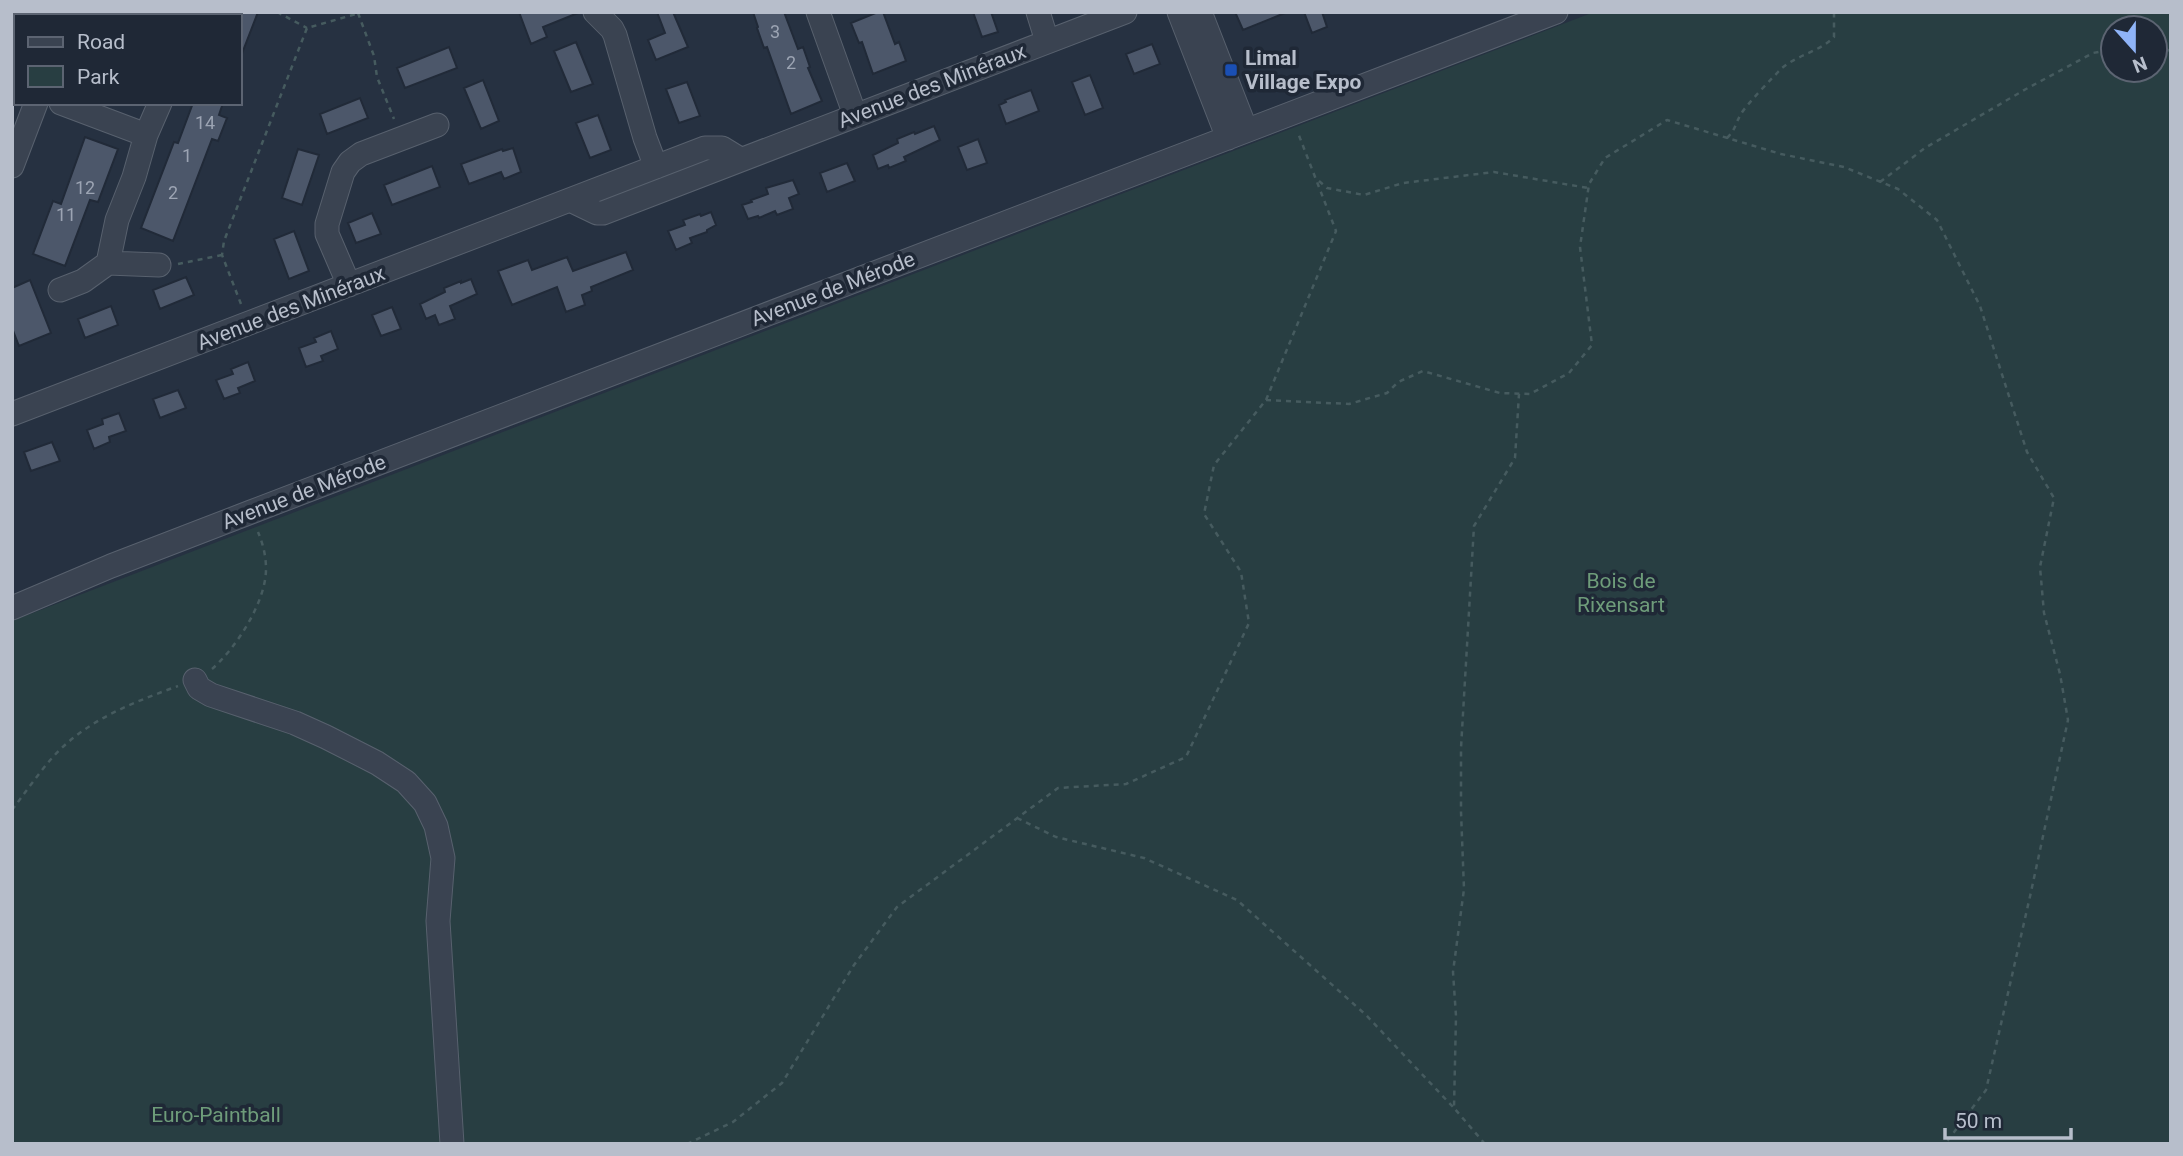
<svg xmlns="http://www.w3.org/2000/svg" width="2183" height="1156" font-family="Roboto,sans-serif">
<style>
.green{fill:#283e42;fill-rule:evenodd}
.building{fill:#4c576a;stroke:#212a38;stroke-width:2}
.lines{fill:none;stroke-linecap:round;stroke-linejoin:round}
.minor-casing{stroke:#58616e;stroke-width:25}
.path{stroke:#465b5f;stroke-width:2.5;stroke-dasharray:5 5;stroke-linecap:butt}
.minor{stroke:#3a4351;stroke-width:23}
.transit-dot{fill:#1a4fb4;stroke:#1f2836;stroke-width:2.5}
.labels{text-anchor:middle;stroke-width:7;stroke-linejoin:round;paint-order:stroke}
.number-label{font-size:18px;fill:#9ca4b3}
.poi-label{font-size:21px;font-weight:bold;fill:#b7becb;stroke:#1f2836;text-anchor:start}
.street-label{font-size:21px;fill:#b7becb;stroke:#1f2836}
.park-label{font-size:21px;fill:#6e9c7a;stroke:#1f2836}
</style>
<rect width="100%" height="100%" fill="#263141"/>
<path class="green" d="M1594 12H2171V1144H12V621ZM2113 28H2155V70H2113Z"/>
<path class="building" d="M240 12H258L241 56 240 55Z
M519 12H578V13L543 27 547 37 531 44Z
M657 12H673L688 47 656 60 648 40 665 33Z
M753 12H784L798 49 803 47 810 67 808 68 822 101 791 114 767 47 764 48 757 28 758 27Z
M878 12H883L895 44 899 42 906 61 873 74 862 42 859 43 851 23Z
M973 12H991L998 32 982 37Z
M1235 12H1285V13L1243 30Z
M1304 12H1322L1327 27 1312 33Z
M576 42 593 84 571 92 554 51Z
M1152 44 1160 64 1134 74 1126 54Z
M449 47 457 68 405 88 397 68Z
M1090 75 1103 108 1085 115 1072 82Z
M483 80 499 121 481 129 464 88Z
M687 82 700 116 679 123 666 89Z
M1031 90 1039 111 1006 124 999 105 1006 102 1005 100Z
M360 98 368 118 327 134 320 114Z
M193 103H223L219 115 227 118 218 141 212 139 173 241 141 228 174 142 178 143Z
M598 115 611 150 590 158 576 123Z
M934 126 940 140 904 157 906 161 889 168 888 165 878 169 873 155 898 143 897 139 914 132 915 134Z
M85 137 118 149 98 202 90 200 65 266 33 254 53 201 61 204Z
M978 139 987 163 967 170 958 147Z
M513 148 521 172 504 179 501 172 469 184 461 164 502 149 503 151Z
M298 149 319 155 302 205 282 198Z
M847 163 855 181 827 192 820 173Z
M432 166 440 187 392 205 384 185Z
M793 180 799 194 789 198 793 209 777 215 775 211 759 218 758 216 748 219 742 205 752 202 751 200 768 194 766 188Z
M711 212 716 225 707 230V232L690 238 692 243 676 250 668 231 685 225 683 220 700 214 701 216Z
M372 213 381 234 356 243 348 223Z
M294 231 309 271 289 279 274 239Z
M626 252 633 270 591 287 592 291 582 295 585 305 566 312 557 287 512 305 498 271 528 260 532 270 567 257 573 271Z
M186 277 194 295 160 309 153 290Z
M471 279 477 294 450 306 455 319 439 325 435 315 426 319 420 304 445 292 444 288 461 281V283Z
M30 280 51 333 19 346 12 328V288Z
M111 306 118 325 85 338 78 319Z
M392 307 401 329 381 336 372 315Z
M331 331 338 349 321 356 323 361 306 367 299 348 316 342 314 338Z
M248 362 255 381 238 388 240 393 224 399 216 380 233 374 231 369Z
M178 390 186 408 160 418 153 399Z
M119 413 126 431 109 437 110 442 94 449 87 430 103 424 102 419Z
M52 442 60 461 31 471 24 452Z"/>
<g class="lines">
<g class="minor-casing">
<path id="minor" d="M595 12 612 29 615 35 645 138 656 167
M818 12 855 115
M1038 12 1047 41
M1179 12 1228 138
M1200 12 1246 130
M69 16 70 12
M194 16 195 12
M61 103 146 135
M12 166 36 103
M570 200 597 213H603L1125 12
M108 263 159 265
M349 285 327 234V224L343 172 350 162 361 154 437 125
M60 290 83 281 108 263 117 220 134 177 146 135 160 103
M12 414 705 148H722L740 159
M12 608 111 566 251 512 1556 12
M195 680 199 688 211 695 295 723 326 737 377 763 406 782 425 803 436 826 443 858 438 921 452 1144"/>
</g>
<path class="path" d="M277 12 307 28
M358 13 374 56 377 77 394 119
M2155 46 2171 51
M1727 138C1736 129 1735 124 1741 114 1746 105 1774 76 1782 68 1799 54 1819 52 1834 37V12
M1319 181 1327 188 1364 195 1403 183 1494 172 1588 188
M1880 182 1925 148 2026 89 2093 53 2113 49
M178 264 222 255
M241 304 222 255 224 241 307 28 363 12
M1266 400 1349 404 1387 393 1398 382 1423 371 1500 393 1530 394 1569 373 1592 345 1580 247 1589 184 1605 158 1667 120 1781 154 1844 167 1898 189 1937 220 1980 306 2027 452 2054 498 2040 567 2044 613 2060 674 2068 720 2031 892 1986 1090 1945 1144
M212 669C236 648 266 602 266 569 266 556 263 544 258 532
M12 810C25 793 38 774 52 758 86 720 132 703 178 686
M1017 818 1056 837 1144 858 1237 900 1366 1015 1453 1107
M687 1144 733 1122 782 1083 854 965 897 907 1058 788 1126 784 1186 757 1249 623 1241 572 1204 514 1214 465 1266 400 1336 231 1298 133
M1485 1144 1454 1108 1456 1016 1453 972 1464 889 1461 812V748L1474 526 1515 458 1519 394"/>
<use href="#minor" class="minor"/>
</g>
<rect class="transit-dot" x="1224" y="63" width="14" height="14" rx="3.5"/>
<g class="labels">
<g class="number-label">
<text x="775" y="38">3</text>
<text x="791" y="69">2</text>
<text x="205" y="129">14</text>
<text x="187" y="162">1</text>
<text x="85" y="194">12</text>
<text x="173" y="199">2</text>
<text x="66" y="221">11</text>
</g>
<g class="poi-label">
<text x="1245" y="65">Limal<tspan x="1245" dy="24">Village Expo</tspan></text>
</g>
<g class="street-label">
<text transform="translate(932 86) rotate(-21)" y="7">Avenue des Minéraux</text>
<text transform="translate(833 289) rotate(-21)" y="7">Avenue de Mérode</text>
<text transform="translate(291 308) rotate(-21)" y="7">Avenue des Minéraux</text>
<text transform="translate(304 492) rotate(-21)" y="7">Avenue de Mérode</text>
</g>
<g class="park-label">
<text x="1621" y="588">Bois de<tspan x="1621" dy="24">Rixensart</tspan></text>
<text x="216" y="1122">Euro-Paintball</text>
</g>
</g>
<rect width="2183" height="1156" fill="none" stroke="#b7becb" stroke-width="28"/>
<rect x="14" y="14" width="228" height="91" fill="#1f2836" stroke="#5c6472" stroke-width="2"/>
<rect x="28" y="37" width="35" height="10" fill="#3a4351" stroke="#5c6472" stroke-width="2"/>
<text x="77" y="49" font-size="21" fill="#b7becb">Road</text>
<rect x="28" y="66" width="35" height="21" fill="#283e42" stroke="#5c6472" stroke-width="2"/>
<text x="77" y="84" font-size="21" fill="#b7becb">Park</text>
<g transform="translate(2134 49) rotate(159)"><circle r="33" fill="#1f2836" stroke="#5c6472" stroke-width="2"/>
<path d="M0-5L12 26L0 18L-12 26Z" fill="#8fb4f8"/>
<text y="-10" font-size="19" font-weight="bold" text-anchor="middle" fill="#b7becb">N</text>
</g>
<path d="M1945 1128v10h126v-10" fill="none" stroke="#b7becb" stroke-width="3.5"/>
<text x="1955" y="1128" font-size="21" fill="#b7becb" stroke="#1f2836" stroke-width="5" paint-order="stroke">50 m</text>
</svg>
